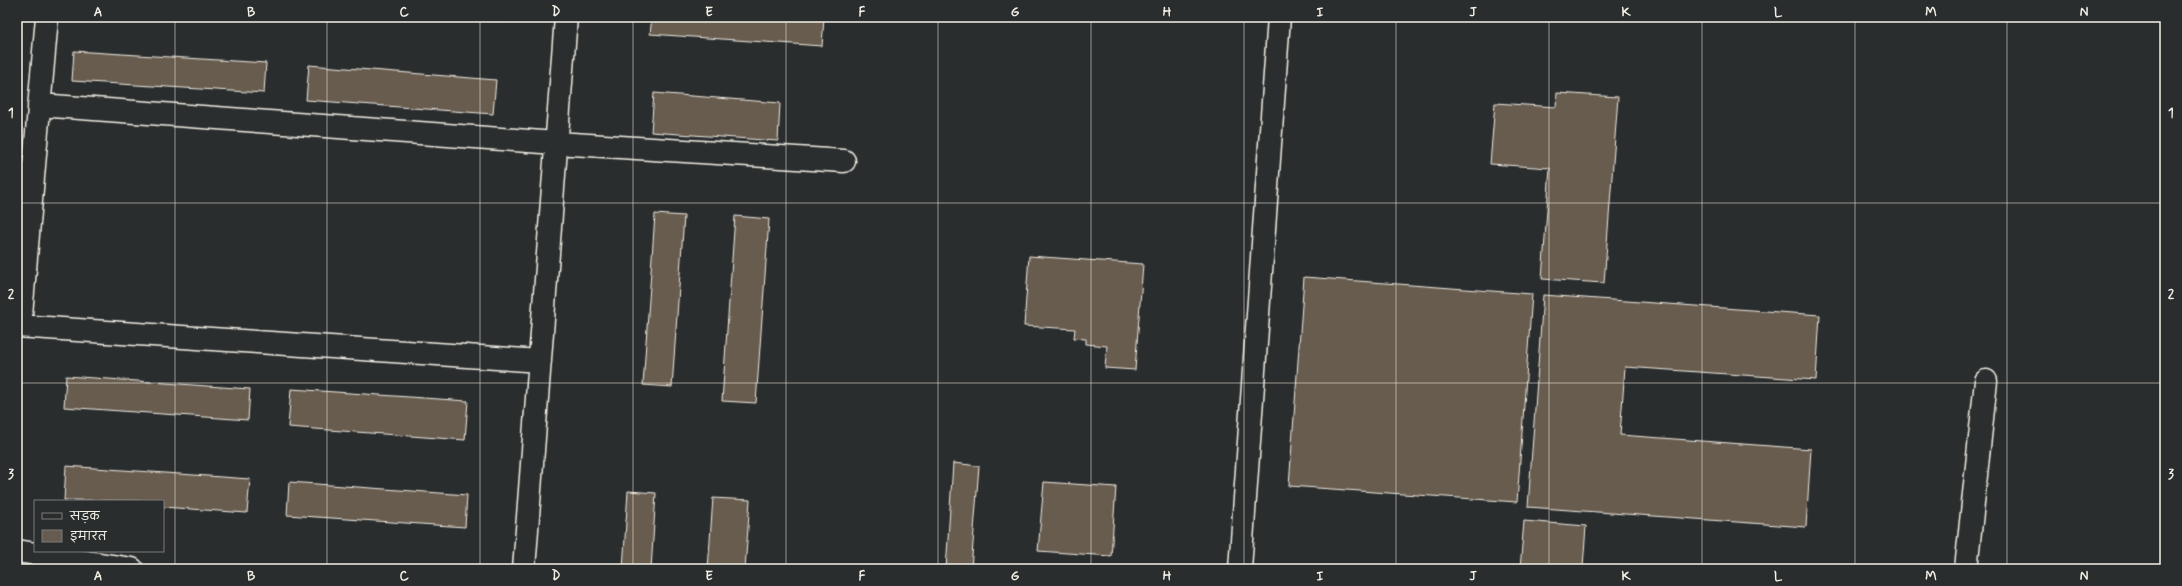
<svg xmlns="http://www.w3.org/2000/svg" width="2182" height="586" font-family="Mynerve,'Playpen Sans Deva',sans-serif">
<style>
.building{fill:#685b4f;stroke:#f4f1e8}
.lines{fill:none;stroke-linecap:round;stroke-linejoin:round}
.minor-casing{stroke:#f4f1e8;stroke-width:25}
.minor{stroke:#2a2d2e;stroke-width:22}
.grid{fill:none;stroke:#f4f1e8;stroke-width:1;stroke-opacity:0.55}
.neatline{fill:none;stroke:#f4f1e8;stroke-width:1.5}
.grid-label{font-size:13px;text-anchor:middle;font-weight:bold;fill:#f4f1e8}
</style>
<rect width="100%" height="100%" fill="#2a2d2e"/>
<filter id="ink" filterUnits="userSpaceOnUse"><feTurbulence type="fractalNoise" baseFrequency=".025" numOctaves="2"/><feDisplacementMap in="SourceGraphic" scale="8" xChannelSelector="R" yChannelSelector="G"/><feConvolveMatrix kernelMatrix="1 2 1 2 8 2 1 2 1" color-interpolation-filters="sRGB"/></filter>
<g filter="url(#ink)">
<path class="building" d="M441 17H498V21Z
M652 17H824L822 46 650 34Z
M74 51 266 63 264 93 72 81Z
M309 65 496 80 493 114 306 100Z
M654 93 780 103 778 141 651 132Z
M1557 93 1618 97 1604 283 1542 279 1550 168 1490 164 1495 103 1556 107Z
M655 214 684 216 672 387 643 385Z
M735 216 769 219 756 403 722 401Z
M1029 256 1143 264 1135 370 1105 368 1107 346 1086 344V339L1074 338 1075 329 1024 326Z
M1304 277 1532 294 1517 502 1289 486Z
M1543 295 1820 315 1816 380 1625 367 1620 435 1811 449 1806 527 1528 507Z
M66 376 250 389 248 420 64 407Z
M291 389 468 401 465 440 288 427Z
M953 463 979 466 971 569H946Z
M66 466 250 479 247 513 163 507V501L64 500Z
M289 482 467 495 465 527 287 515Z
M1044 482 1116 487 1111 556 1038 551Z
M628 491 656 493 651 569H623Z
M713 498 750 500 745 569H708Z
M1524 521 1586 526 1583 567 1578 566 1577 569H1520Z"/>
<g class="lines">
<g class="minor-casing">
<path id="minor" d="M39 105 556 143 844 161
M17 326 540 361
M20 326 47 17
M17 551 132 569
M524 569 566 17
M1240 569 1279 17
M1966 569 1986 381"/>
</g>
<use href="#minor" class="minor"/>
</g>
</g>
<path class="grid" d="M175 17V569M327 17V569M480 17V569M633 17V569M786 17V569M938 17V569M1091 17V569M1244 17V569M1396 17V569M1549 17V569M1702 17V569M1855 17V569M2007 17V569M17 203H2165M17 383H2165"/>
<rect width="2182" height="586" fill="none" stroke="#2a2d2e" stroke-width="44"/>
<rect x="34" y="500" width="130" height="52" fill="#2a2d2e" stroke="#7b7b78"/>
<rect x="42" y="513" width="20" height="6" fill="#2a2d2e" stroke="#7b7b78"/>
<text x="70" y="520" font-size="12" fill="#f4f1e8">सड़क</text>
<rect x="42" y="530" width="20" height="12" fill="#685b4f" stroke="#7b7b78"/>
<text x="70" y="540" font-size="12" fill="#f4f1e8">इमारत</text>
<rect x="22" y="22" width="2138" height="542" class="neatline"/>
<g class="grid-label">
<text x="98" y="16">A</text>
<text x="251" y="16">B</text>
<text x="404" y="16">C</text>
<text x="556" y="16">D</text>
<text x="709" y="16">E</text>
<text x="862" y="16">F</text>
<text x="1015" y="16">G</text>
<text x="1167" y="16">H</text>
<text x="1320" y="16">I</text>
<text x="1473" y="16">J</text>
<text x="1626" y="16">K</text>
<text x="1778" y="16">L</text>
<text x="1931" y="16">M</text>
<text x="2084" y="16">N</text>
<text x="11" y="117">1</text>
<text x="2171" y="117">1</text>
<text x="11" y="298">2</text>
<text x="2171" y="298">2</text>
<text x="11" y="478">3</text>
<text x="2171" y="478">3</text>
<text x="98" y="580">A</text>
<text x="251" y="580">B</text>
<text x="404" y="580">C</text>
<text x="556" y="580">D</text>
<text x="709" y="580">E</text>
<text x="862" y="580">F</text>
<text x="1015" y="580">G</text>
<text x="1167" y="580">H</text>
<text x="1320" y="580">I</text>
<text x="1473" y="580">J</text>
<text x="1626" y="580">K</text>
<text x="1778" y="580">L</text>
<text x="1931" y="580">M</text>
<text x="2084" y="580">N</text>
</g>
</svg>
